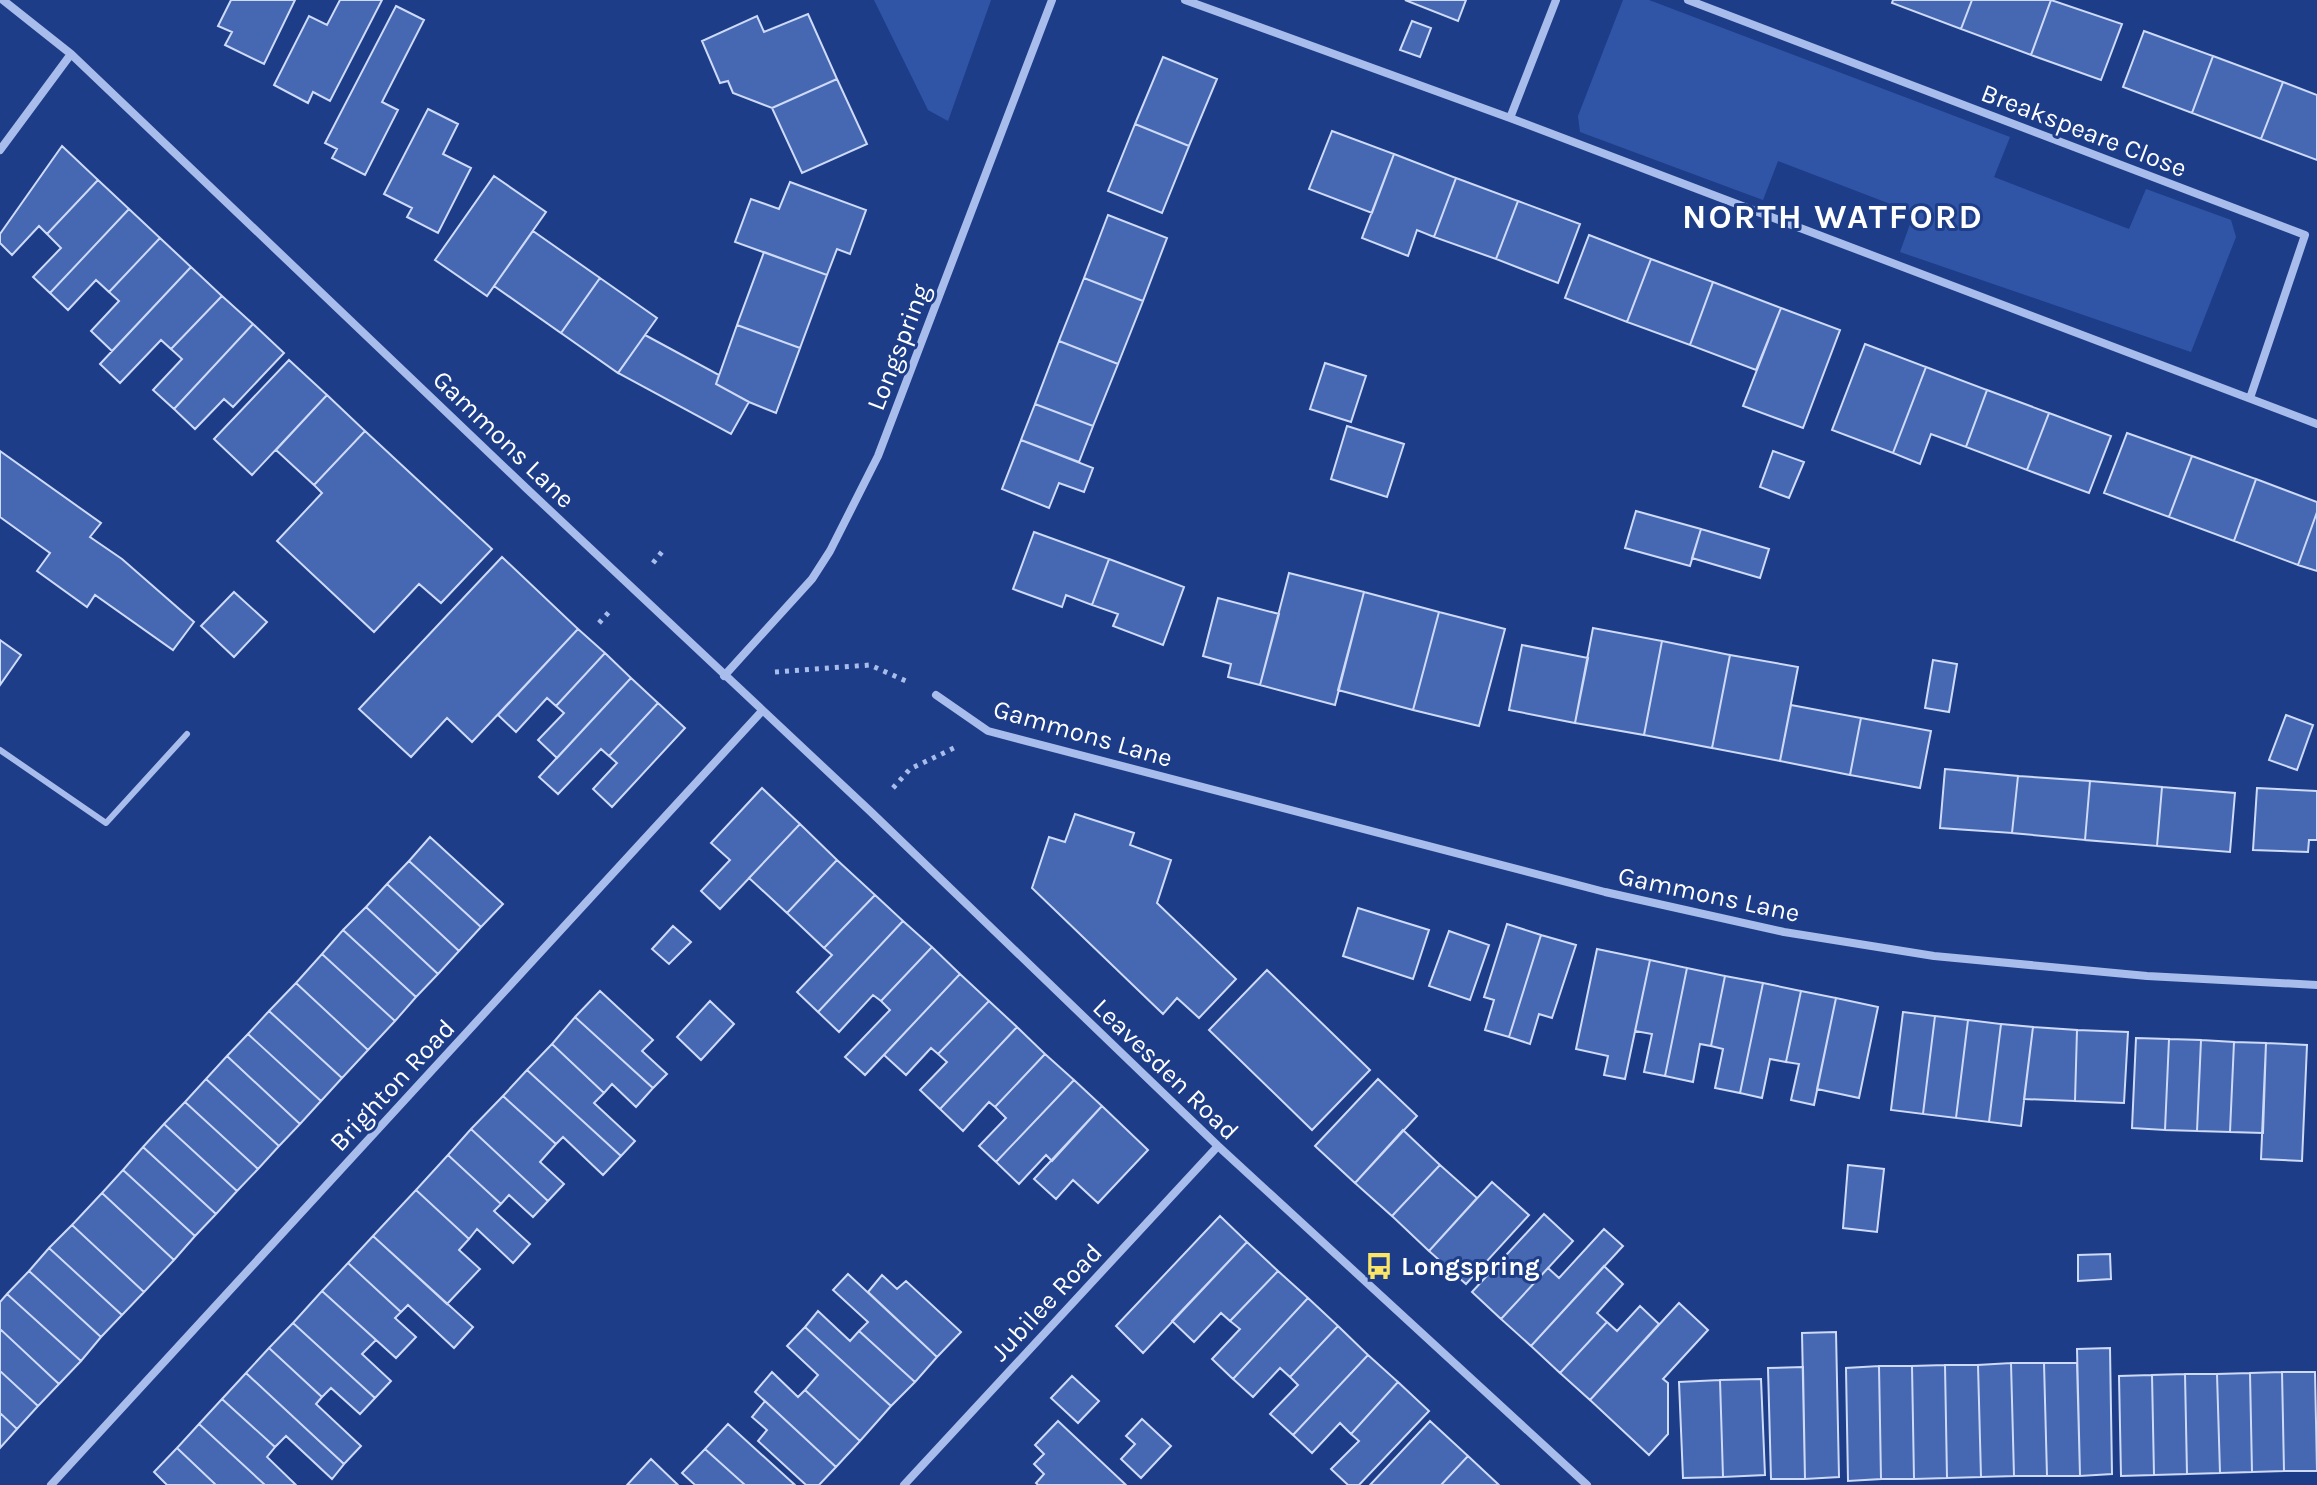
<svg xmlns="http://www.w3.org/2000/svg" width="2317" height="1485" font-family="Karla,sans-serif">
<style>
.green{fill:#3155a6}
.building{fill:#4667b1;stroke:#cddaf8;stroke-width:2}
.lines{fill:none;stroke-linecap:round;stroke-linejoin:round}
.path{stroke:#a8bdeb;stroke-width:5;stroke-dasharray:4 6;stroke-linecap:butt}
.lane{stroke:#a8bdeb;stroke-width:6}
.street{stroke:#a8bdeb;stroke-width:8}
.labels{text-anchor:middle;stroke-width:6;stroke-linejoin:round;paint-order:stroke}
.street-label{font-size:26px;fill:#fff;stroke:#1e3d89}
.poi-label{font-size:26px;font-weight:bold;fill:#fff;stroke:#1e3d89;text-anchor:start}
.district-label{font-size:34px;font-weight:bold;letter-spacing:2px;fill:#fff;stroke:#1e3d89}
</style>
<rect width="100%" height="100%" fill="#1e3d89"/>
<path class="green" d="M874 0H991L948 121 928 110Z
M1623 0H1649L2010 137 1994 177 2129 229 2146 189 2231 220 2236 237 2191 352 1900 252 1914 213 1778 161 1763 200 1580 132 1578 116Z"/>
<path class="building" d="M231 0H295L264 64 225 45 232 32 218 26Z
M340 0H382L330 101 313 92 308 103 274 85 309 16 327 25Z
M1405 0H1466L1458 21Z
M1893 0H1972L1961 29 1892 3Z
M1972 0H2051L2031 55 1961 29Z
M2051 0 2122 24 2101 80 2031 55Z
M396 6 424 20 382 102 398 110 365 175 332 158 337 149 325 143Z
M808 14 837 79 772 108 733 93 728 81 720 83 702 41 757 16 764 32Z
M1412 21 1431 28 1420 57 1400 50Z
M2144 31 2213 56 2192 113 2123 87Z
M2213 56 2283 82 2261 139 2192 113Z
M1163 57 1217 79 1189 146 1135 124Z
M837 79 867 144 802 173 772 108Z
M2283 82 2317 95V160L2261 139Z
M428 109 458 124 443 154 471 168 438 233 407 217 412 208 384 194Z
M1135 124 1189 146 1162 213 1108 191Z
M1332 131 1394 154 1372 213 1309 189Z
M62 146 98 180 47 234 39 226 12 255 0 243V234Z
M1394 154 1456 178 1434 237 1417 230 1408 256 1362 238Z
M494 176 546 212 487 296 435 260Z
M1456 178 1518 201 1496 259 1434 237Z
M98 180 129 209 50 293 33 277 61 248 47 234Z
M790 182 866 210 850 254 837 249 827 275 735 242 751 199 779 209Z
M1518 201 1580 224 1558 283 1496 259Z
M129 209 160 238 109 292 96 280 68 310 50 293Z
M1108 215 1167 238 1143 301 1084 278Z
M533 231 600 278 561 333 494 286Z
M1589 235 1651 259 1627 322 1565 298Z
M160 238 191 267 112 351 91 331 119 301 109 292Z
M764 252 827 275 800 348 737 325Z
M1651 259 1713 282 1690 345 1627 322Z
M191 267 222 296 171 349 161 340 120 383 100 364Z
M600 278 657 318 618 373 561 333Z
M1084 278 1143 301 1118 364 1059 341Z
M1713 282 1781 308 1756 370 1690 345Z
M222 296 253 324 174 409 153 390 182 359 171 349Z
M1781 308 1840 330 1803 428 1743 406Z
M253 324 284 353 233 407 224 399 195 429 174 409Z
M737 325 800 348 776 413 749 402 716 384Z
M645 335 719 375 716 384 749 402 731 434 618 373Z
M1059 341 1118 364 1093 426 1035 404Z
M1865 344 1926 367 1893 453 1832 430Z
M289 360 327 395 252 475 214 439Z
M1325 363 1366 376 1351 422 1310 409Z
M1926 367 1987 390 1966 447 1931 434 1920 464 1893 453Z
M1987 390 2049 413 2027 470 1966 447Z
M327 395 365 431 314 485 276 450Z
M1035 404 1093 426 1079 462 1021 440Z
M2049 413 2111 436 2089 493 2027 470Z
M1347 426 1404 444 1387 497 1331 479Z
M365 431 492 549 441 603 419 584 374 632 277 541 322 493 314 485Z
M2127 433 2192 456 2169 517 2104 493Z
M1021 440 1093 468 1084 492 1059 483 1049 508 1002 489Z
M0 451 101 523 90 537 122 559 194 622 173 650 95 595 87 607 37 571 50 553 0 517Z
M1773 451 1804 462 1789 498 1760 487Z
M2192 456 2256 479 2234 541 2169 517Z
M2256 479 2317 502V512L2298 565 2234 541Z
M1636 511 1701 529 1690 566 1625 548Z
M2317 512V571L2298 565Z
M1701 529 1769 549 1760 578 1692 558Z
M1034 532 1109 559 1092 605 1066 595 1062 607 1013 589Z
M502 557 578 629 472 742 447 718 411 757 359 709Z
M1109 559 1184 587 1163 645 1113 626 1118 614 1092 605Z
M1289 573 1364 592 1335 705 1260 685Z
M234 592 267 622 234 657 201 626Z
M1364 592 1439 612 1413 710 1338 690Z
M1218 598 1279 614 1260 685 1228 677 1231 664 1203 656Z
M1439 612 1505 629 1479 726 1413 710Z
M1593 628 1662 641 1644 735 1575 723Z
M578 629 605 653 556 706 547 698 516 732 498 715Z
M0 640 21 655 0 685Z
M1662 641 1730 655 1712 748 1644 735Z
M1522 645 1588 658 1575 723 1509 710Z
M605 653 631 678 557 758 538 740 564 713 556 706Z
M1730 655 1798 667 1780 761 1712 748Z
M1933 660 1957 664 1949 712 1925 708Z
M631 678 658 703 609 756 601 749 558 794 539 777Z
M658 703 685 728 612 807 593 789 617 763 609 756Z
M1791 705 1861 718 1850 775 1780 761Z
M2286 715 2313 725 2297 770 2269 760Z
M1861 718 1931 731 1920 788 1850 775Z
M1945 769 2018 776 2012 833 1940 828Z
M2018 776 2090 781 2085 840 2012 833Z
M2090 781 2162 787 2157 846 2085 840Z
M2162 787 2235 793 2230 852 2157 846Z
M762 788 800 824 720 909 701 891 730 860 711 843Z
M2257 788 2317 791V840H2309L2308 852 2253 850Z
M1075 814 1134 833 1130 845 1171 860 1157 903 1236 979 1199 1018 1177 998 1163 1014 1032 888 1049 837 1065 842Z
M800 824 837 860 787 913 749 878Z
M430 837 503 904 481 927 409 861Z
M837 860 875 895 824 948 787 913Z
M409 861 481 927 459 951 387 884Z
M387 884 459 951 438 974 366 907Z
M875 895 903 921 818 1012 797 992 832 955 824 948Z
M366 907 438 974 416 997 343 930Z
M1358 908 1429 930 1413 979 1343 956Z
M903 921 932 947 881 1001 873 995 839 1032 818 1012Z
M1507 924 1541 935 1509 1037 1485 1030 1494 1000 1484 997Z
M673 926 691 942 669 964 652 949Z
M343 930 416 997 395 1021 322 954Z
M1449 931 1489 945 1470 1000 1429 986Z
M1541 935 1576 945 1552 1018 1539 1014 1530 1044 1509 1037Z
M932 947 960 974 865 1075 845 1057 890 1010 881 1001Z
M1597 949 1650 960 1625 1079 1604 1075 1608 1056 1576 1049Z
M322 954 395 1021 368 1050 296 983Z
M1650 960 1687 968 1665 1076 1644 1072 1652 1034 1635 1031Z
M1687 968 1725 976 1711 1046 1700 1044 1693 1082 1665 1076Z
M1267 970 1370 1070 1312 1130 1209 1030Z
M960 974 989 1001 938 1054 931 1048 906 1075 884 1055Z
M1725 976 1763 983 1740 1093 1715 1088 1723 1049 1711 1046Z
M296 983 368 1050 342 1078 269 1011Z
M1763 983 1801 991 1786 1062 1770 1059 1762 1098 1740 1093Z
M600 991 653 1040 642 1051 667 1074 653 1088 575 1017Z
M1801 991 1836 998 1814 1105 1791 1100 1799 1064 1786 1062Z
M1836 998 1878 1007 1859 1098 1817 1089Z
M710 1001 734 1024 701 1060 677 1037Z
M989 1001 1017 1027 940 1109 920 1090 947 1062 938 1054Z
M269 1011 342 1078 321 1101 248 1034Z
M1903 1012 1935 1016 1923 1114 1891 1110Z
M1935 1016 1968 1020 1956 1118 1923 1114Z
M575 1017 653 1088 636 1107 612 1084 604 1093 552 1044Z
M1968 1020 2001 1024 1989 1122 1956 1118Z
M2001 1024 2033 1027 2021 1126 1989 1122Z
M1017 1027 1045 1054 995 1107 989 1102 963 1131 940 1109Z
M2033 1027 2077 1030 2075 1101 2024 1099Z
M2077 1030 2128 1032 2124 1103 2075 1101Z
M248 1034 321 1101 300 1124 227 1056Z
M2136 1038 2169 1039 2165 1130 2132 1128Z
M2169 1039 2201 1040 2197 1131 2165 1130Z
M2201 1040 2234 1042 2230 1132 2197 1131Z
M2234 1042 2266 1043 2263 1133 2230 1132Z
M2266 1043 2307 1045 2302 1161 2261 1159Z
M552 1044 604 1093 594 1103 635 1141 621 1156 527 1070Z
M1045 1054 1074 1080 996 1162 979 1146 1006 1118 995 1107Z
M227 1056 300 1124 279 1146 206 1079Z
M527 1070 621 1156 603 1175 563 1137 556 1144 503 1096Z
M206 1079 279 1146 258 1169 185 1102Z
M1378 1079 1417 1116 1355 1183 1315 1146Z
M1074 1080 1102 1106 1052 1161 1046 1155 1019 1184 996 1162Z
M503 1096 556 1144 540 1162 564 1184 548 1201 471 1129Z
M185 1102 258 1169 237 1191 164 1124Z
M1102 1106 1148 1150 1098 1203 1073 1180 1056 1199 1034 1179Z
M164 1124 237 1191 216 1214 143 1147Z
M471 1129 548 1201 533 1217 509 1195 501 1204 448 1155Z
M1403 1130 1440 1165 1392 1216 1355 1183Z
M143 1147 216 1214 195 1236 123 1170Z
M448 1155 501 1204 494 1211 530 1244 513 1263 477 1229 469 1239 416 1190Z
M1440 1165 1477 1198 1429 1251 1392 1216Z
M1848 1165 1884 1169 1877 1232 1843 1228Z
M123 1170 195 1236 174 1260 102 1193Z
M1492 1182 1529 1215 1466 1284 1429 1251Z
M416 1190 469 1239 459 1250 480 1269 447 1304 373 1236Z
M102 1193 174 1260 144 1292 72 1225Z
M1544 1214 1573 1241 1501 1319 1472 1292Z
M1220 1216 1247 1242 1143 1353 1116 1326Z
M72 1225 144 1292 122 1315 49 1248Z
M1604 1229 1623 1246 1531 1346 1501 1319 1548 1268 1559 1278Z
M373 1236 473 1327 454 1348 408 1305 401 1312 348 1263Z
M1247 1242 1278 1271 1230 1321 1221 1313 1194 1342 1172 1321Z
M49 1248 122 1315 101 1337 29 1271Z
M2110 1254 2111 1279 2078 1281V1255Z
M348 1263 401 1312 395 1318 416 1337 396 1358 322 1291Z
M1604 1266 1623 1284 1597 1313 1607 1322 1560 1373 1531 1346Z
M29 1271 101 1337 81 1361 7 1294Z
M1278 1271 1308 1298 1233 1379 1212 1359 1240 1329 1230 1321Z
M848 1274 937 1357 915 1382 859 1331 868 1322 833 1290Z
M882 1275 897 1289 906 1281 961 1332 937 1357 868 1292Z
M322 1291 376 1340 362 1354 391 1381 375 1398 293 1323Z
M7 1294 81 1361 59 1384 0 1329V1302Z
M1308 1298 1338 1326 1290 1377 1280 1368 1253 1397 1233 1379Z
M1679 1303 1708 1330 1663 1379 1668 1383V1434L1649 1455 1590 1400Z
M1640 1306 1659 1324 1590 1400 1560 1373 1607 1322 1617 1331Z
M818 1311 850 1341 859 1331 915 1382 891 1406 805 1327Z
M293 1323 375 1398 360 1414 331 1388 322 1397 269 1348Z
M1338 1326 1368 1355 1293 1435 1270 1414 1298 1385 1290 1377Z
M805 1327 891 1406 860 1441 805 1390 818 1375 787 1346Z
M0 1329 59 1384 38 1406 0 1371Z
M1836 1332 1839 1477 1805 1479 1802 1333Z
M269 1348 322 1397 316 1404 361 1446 344 1464 246 1373Z
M2110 1348 2112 1474 2080 1476 2077 1349Z
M1368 1355 1398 1382 1351 1434 1340 1423 1312 1453 1293 1435Z
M2011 1363 2014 1476 1981 1477 1978 1365Z
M2011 1363H2044L2047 1476H2014Z
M2044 1363H2077L2080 1476H2047Z
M1945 1365 1947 1478 1914 1479 1912 1366Z
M1945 1365H1978L1981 1477 1947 1478Z
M1879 1366 1881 1479 1848 1481 1846 1368Z
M1879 1366H1912L1914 1479H1881Z
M1803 1367 1805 1479H1771L1768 1368Z
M0 1371 38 1406 17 1429 0 1413Z
M772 1372 798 1397 805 1390 860 1441 836 1467 755 1392Z
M2282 1372 2284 1471 2252 1472 2250 1373Z
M2282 1372H2315L2317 1471H2284Z
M246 1373 344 1464 332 1479 286 1436 275 1447 222 1399Z
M2250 1373 2252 1472 2220 1473 2217 1374Z
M2185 1374 2187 1474 2154 1475 2152 1375Z
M2185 1374H2217L2220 1473 2187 1474Z
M2152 1375 2154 1475 2121 1476 2119 1376Z
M1072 1376 1099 1401 1078 1423 1051 1398Z
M1761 1379 1765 1475 1723 1477 1720 1380Z
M1720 1380 1723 1477 1683 1478 1679 1382Z
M1398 1382 1429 1411 1359 1485H1348L1331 1469 1359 1441 1351 1434Z
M222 1399 275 1447 267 1457 296 1485H265L199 1424Z
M765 1401 836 1467 819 1485H806L758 1441 767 1430 752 1417Z
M0 1413 17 1429 0 1448Z
M1142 1419 1171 1446 1141 1478 1121 1459 1135 1444 1126 1436Z
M1058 1421 1126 1485H1038L1036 1483 1044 1474 1034 1464 1044 1454 1035 1445Z
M1430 1421 1468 1456 1441 1485H1370Z
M199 1424 265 1485H216L177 1448Z
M728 1424 795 1485H745L705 1449Z
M177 1448 216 1485H167L154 1472Z
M705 1449 745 1485H695L682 1473Z
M1468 1456 1499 1485H1441Z
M651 1459 678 1485H627Z"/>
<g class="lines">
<path class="path" d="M653 563 665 548
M599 623 609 612
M775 672 870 665 906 681
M893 788 910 769 954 748"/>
<path class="lane" d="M0 750 106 823 187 734"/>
<path class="street" d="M3 0 71 54 526 488 871 812 1218 1146 1587 1485
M1185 0 1510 118 2317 424
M1688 0 2305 235 2250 398
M1510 118 1556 0
M0 150 71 54
M724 676 812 579 830 551 878 456 1052 0
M936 695 988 731 1605 892 1784 932 1934 956 2147 976 2317 985
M51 1485 762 711
M904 1485 1218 1146"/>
</g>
<defs>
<g id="bus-bare" transform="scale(2.16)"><path d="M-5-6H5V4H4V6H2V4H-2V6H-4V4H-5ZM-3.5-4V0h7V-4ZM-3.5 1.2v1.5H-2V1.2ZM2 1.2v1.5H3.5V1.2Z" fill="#fae567" stroke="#1e3d89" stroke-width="2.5" paint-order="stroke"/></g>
</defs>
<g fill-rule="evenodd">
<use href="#bus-bare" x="1379" y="1266"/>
</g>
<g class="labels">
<g class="street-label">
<text transform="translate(2084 130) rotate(21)" y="9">Breakspeare Close</text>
<text transform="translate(898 347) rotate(-69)" y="9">Longspring</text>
<text transform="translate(504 439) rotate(44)" y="9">Gammons Lane</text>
<text transform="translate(1083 733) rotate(16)" y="9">Gammons Lane</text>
<text transform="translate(1709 894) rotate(12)" y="9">Gammons Lane</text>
<text transform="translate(1166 1069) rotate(44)" y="9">Leavesden Road</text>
<text transform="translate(392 1085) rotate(-47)" y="9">Brighton Road</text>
<text transform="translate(1046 1302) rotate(-47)" y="9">Jubilee Road</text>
</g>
<g class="poi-label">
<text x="1401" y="1275">Longspring</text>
</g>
<g class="district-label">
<text x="1833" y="228">NORTH WATFORD</text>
</g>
</g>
</svg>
